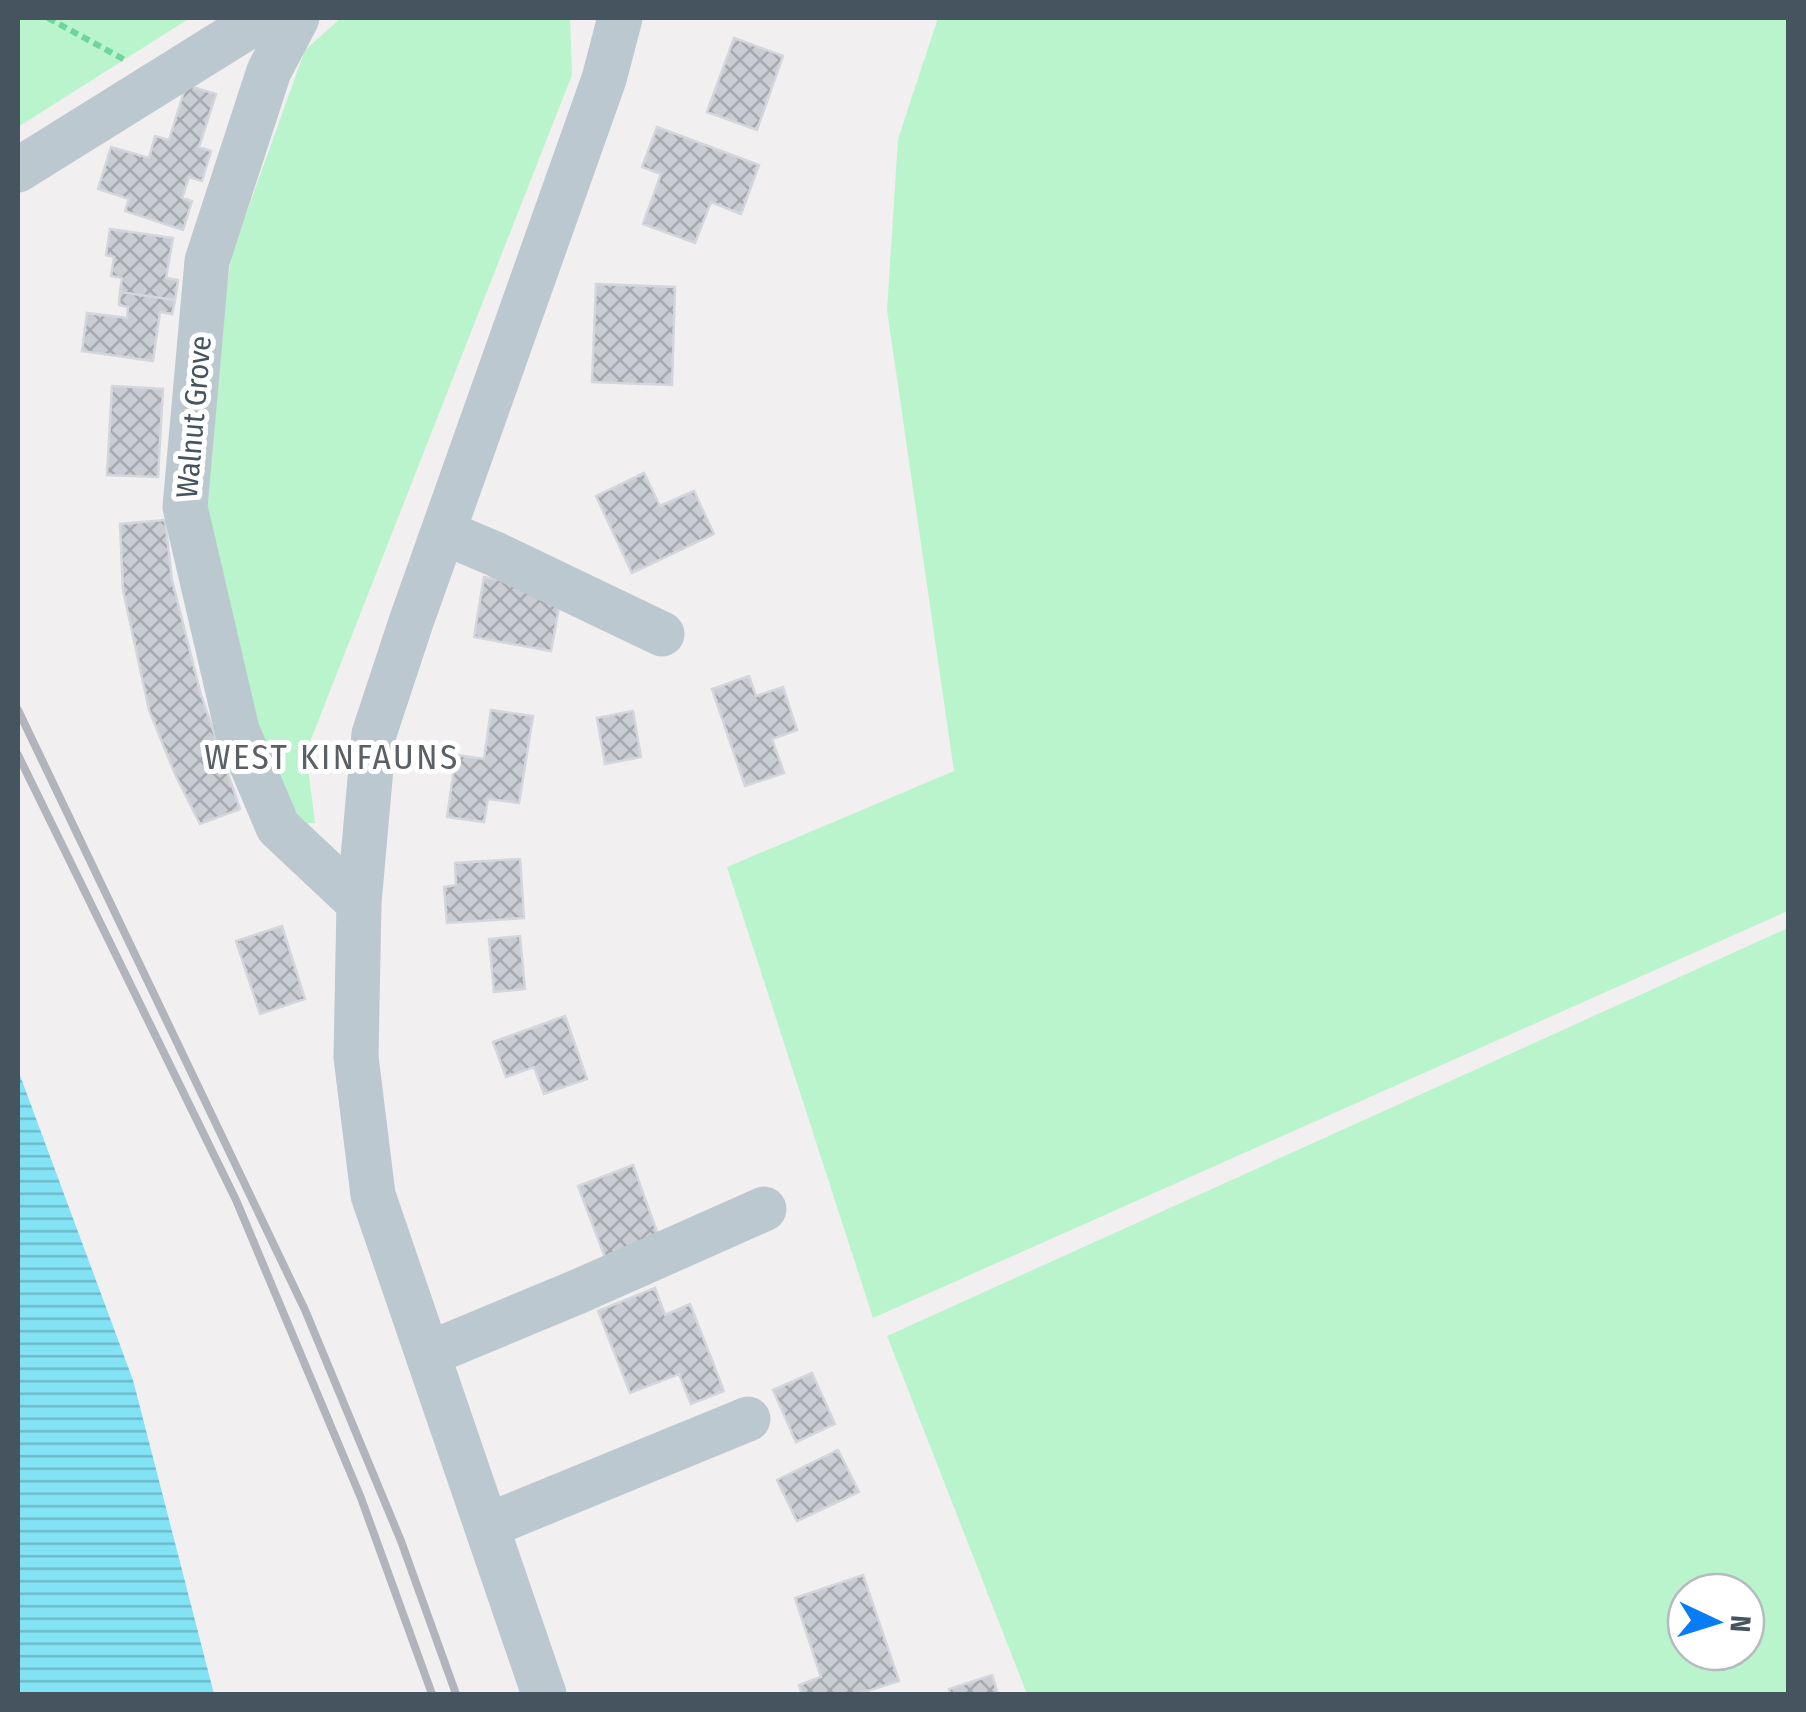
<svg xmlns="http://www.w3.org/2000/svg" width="1806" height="1712" font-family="'Fira Sans Condensed',sans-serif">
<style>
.grass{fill:#baf4cd;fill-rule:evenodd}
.water{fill:url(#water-rules)}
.building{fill:url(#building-cross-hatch);stroke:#d3d6dc;stroke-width:2.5}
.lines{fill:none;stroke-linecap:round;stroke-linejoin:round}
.path{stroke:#6fd59d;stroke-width:6;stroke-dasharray:8 5;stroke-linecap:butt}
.minor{stroke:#bcc8d0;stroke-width:45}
.rail{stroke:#b1b5bb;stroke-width:8}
.labels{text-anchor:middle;stroke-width:10;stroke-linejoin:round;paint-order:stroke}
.street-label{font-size:30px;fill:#46545f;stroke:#fff}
.quarter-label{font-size:35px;letter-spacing:2.5px;fill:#5b6065;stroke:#fff}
</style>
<defs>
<pattern id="water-rules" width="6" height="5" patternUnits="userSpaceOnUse" patternTransform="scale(2.5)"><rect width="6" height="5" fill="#83e3f5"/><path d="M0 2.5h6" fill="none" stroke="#6dbbca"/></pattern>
<pattern id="building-cross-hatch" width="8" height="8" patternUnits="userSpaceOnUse" patternTransform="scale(2.5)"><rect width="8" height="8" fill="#c9cdd3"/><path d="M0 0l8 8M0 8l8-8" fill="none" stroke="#a5a9ae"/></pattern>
</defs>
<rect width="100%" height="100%" fill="#f2eff0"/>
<path class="grass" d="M18 18H190L18 127Z
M341 18H570L572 75 306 752 315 823 296 824 218 614 202 482 231 256 305 50Z
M938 18H1788V911L873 1318 727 867 954 771 887 310 898 139Z
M1788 928V1694H1027L887 1336ZM1686 1592H1746V1652H1686Z"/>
<path class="water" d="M18 1070 133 1380 214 1694H18Z"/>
<path class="building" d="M734 38 783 56 757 130 707 112Z
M186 85 216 94 199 147 211 151 202 181 189 177 182 198 192 201 183 230 125 211 129 199 98 189 111 147 149 158 155 136 169 140Z
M657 127 759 165 741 214 711 202 695 243 643 224 661 174 642 167Z
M110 229 173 238 166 278 178 280 175 300 120 292 122 278 111 276 114 257 106 255Z
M596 284 675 287 672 385 592 382Z
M120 292 175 300 172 314 160 312 153 361 82 351 87 313 127 318 128 307 119 305Z
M112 386 163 389 158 477 107 475Z
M644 473 660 506 694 491 714 534 632 573 596 496Z
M165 520 172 580 201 695 240 809 200 824 175 774 149 710 123 590 120 524Z
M484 577 562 591 551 651 474 637Z
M749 676 756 696 783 687 797 730 772 739 784 773 745 786 712 689Z
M491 710 533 716 519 803 488 799 484 822 447 817 456 755 484 759Z
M633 711 641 757 605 764 597 718Z
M520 859 524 918 447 923 444 887 456 885 455 863Z
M282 926 305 999 260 1014 236 941Z
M520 936 525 989 494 992 489 939Z
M565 1016 587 1079 544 1094 534 1067 506 1077 493 1042Z
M633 1165 660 1240 606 1260 578 1186Z
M655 1288 665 1315 690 1304 724 1391 691 1404 679 1374 630 1393 598 1311Z
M812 1373 835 1424 796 1442 773 1390Z
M838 1450 859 1492 797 1521 777 1480Z
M863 1575 899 1681 858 1694H802L799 1685 821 1677 795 1598Z
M992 1675 998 1694H950L949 1689Z"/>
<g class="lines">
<path class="path" d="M48 18 125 60"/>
<path class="minor" d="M297 18 269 71 207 261 185 507 237 730 278 827 359 903
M18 170 262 18
M443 532 495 554 662 634
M428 1354 577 1292 764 1209
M487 1526 748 1419
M544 1694 373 1195 356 1057 359 903 374 734 411 622 604 79 620 18"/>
<path class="rail" d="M18 710 305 1310 401 1541 456 1694
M18 755 236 1200 361 1498 432 1694"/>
</g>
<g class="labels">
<g class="street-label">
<text transform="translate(194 417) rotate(-85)" y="10">Walnut Grove</text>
</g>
<g class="quarter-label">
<text x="332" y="769">WEST KINFAUNS</text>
</g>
</g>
<rect width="1806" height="1712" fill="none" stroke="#46545f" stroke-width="40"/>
<g transform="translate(1716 1622) rotate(94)"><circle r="48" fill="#ffffff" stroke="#b5bbbf" stroke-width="2.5"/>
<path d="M0-8L18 38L0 25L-18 38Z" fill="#077cf4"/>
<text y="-15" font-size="28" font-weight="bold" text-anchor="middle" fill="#46545f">N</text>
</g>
</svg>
